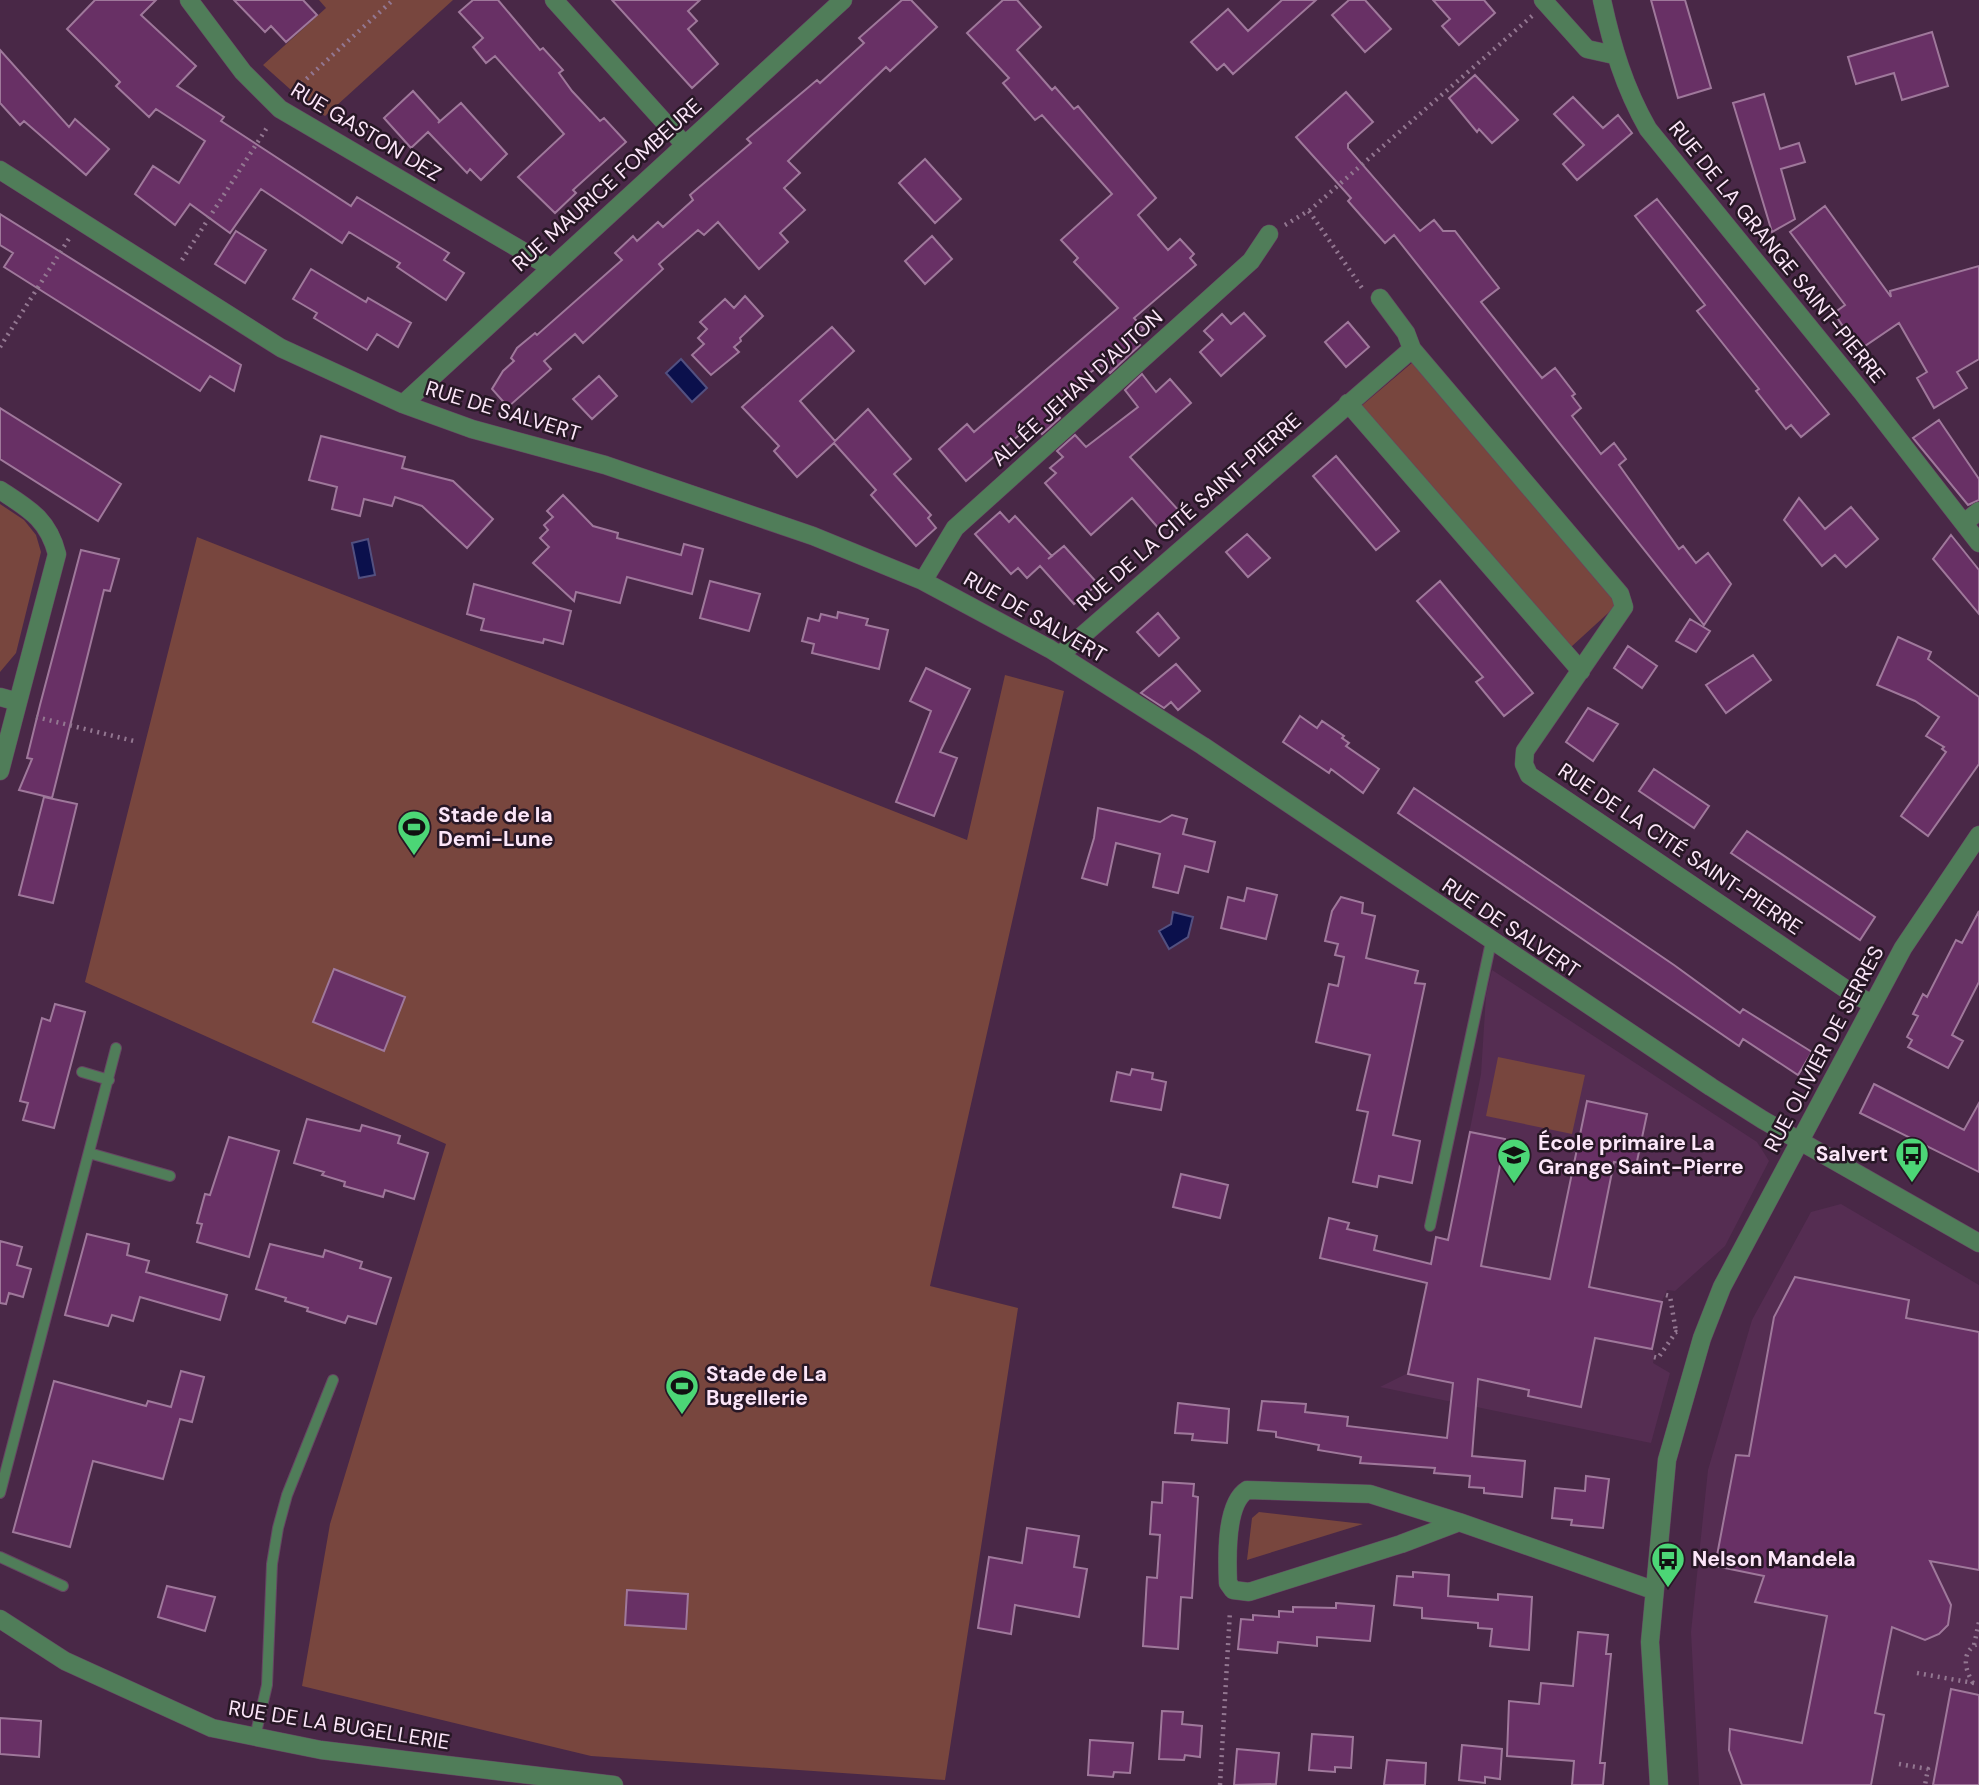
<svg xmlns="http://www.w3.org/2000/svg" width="1979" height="1785" font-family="'DM Sans',sans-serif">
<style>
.built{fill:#552d52}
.green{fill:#78463e}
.water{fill:#0b104c;stroke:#535080;stroke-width:2}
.building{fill:#683065;stroke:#9f789b;stroke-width:2}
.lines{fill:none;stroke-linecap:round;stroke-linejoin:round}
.lane-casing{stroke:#664663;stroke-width:12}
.street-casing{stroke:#664663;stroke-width:19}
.path{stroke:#937791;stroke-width:4.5;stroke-dasharray:2 5;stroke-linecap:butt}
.lane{stroke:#507d59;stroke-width:10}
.street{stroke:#507d59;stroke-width:18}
.labels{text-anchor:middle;stroke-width:5;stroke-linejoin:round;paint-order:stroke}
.street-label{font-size:21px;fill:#fce6f9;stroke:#271725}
.poi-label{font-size:21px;font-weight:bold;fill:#fce6f9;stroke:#271725;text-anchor:start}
</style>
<rect width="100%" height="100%" fill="#492847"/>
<path class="built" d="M1492 970 1757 1142 1769 1161 1725 1246 1675 1291 1667 1290 1662 1301 1652 1350 1655 1351 1653 1363 1670 1373 1651 1443 1380 1387 1408 1373 1425 1291 1432 1292 1440 1257 1432 1255 1436 1237 1448 1239 1481 1074 1486 995Z
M1841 1204 1979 1285V1785H1699L1691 1632 1708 1470 1752 1320 1811 1212Z"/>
<path class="green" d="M319 0H453L325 116 309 106 263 65 326 8Z
M1413 362 1618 604 1571 647 1359 408Z
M0 504 24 520 36 535 41 552 16 653 0 672Z
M197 537 967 840 1005 675 1064 691 930 1286 1018 1308 945 1780 591 1756 302 1686 330 1524 446 1144 85 982Z
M1498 1057 1585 1075 1572 1134 1486 1116Z
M1259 1512 1363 1524 1247 1560 1252 1518Z"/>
<path class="water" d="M681 359 707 388 692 402 666 373Z
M368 539 375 575 359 578 352 543Z
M1173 912 1193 917 1188 937 1169 949 1159 931 1171 924Z"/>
<path class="building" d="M95 0H156L141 15 196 66 177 86 224 117 221 121 351 206 357 197 449 253 444 260 464 273 446 300 397 267 400 263 349 232 342 243 261 189 230 233 190 204 175 225 135 194 153 166 179 183 205 141 156 109 149 117 116 86 120 82 67 29Z
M234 0H303L317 15 286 42 271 26 265 32Z
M473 0H498L540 50 543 48 563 70 559 73 572 91 600 121 604 118 626 142 573 190 576 193 555 213 518 177 564 134 495 56 486 63 473 47 483 38 459 12Z
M612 0H700L688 11 697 21 688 29 718 64 692 88Z
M902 0H911L937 27 890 71 886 67 788 161 800 173 784 188 805 210 780 233 788 242 759 269 718 222 704 235 698 230 659 264 663 269 583 343 575 334 544 361 551 369 508 407 492 389 503 371 514 361 511 358 517 348 535 333 537 335 622 260 615 253 633 236 637 241 658 222 663 227 693 200 690 195 751 143 747 139 817 80 820 83 864 43 859 38Z
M1003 0H1017L1041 27 1017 50 1052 90 1055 87 1074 109 1078 106 1156 198 1138 215 1168 250 1180 239 1194 254 1190 258 1196 265 1134 318 1144 329 1133 338 1140 345 1128 356 1110 373 1102 365 1091 372 1051 407 1060 418 1042 434 1033 423 966 481 939 449 967 424 974 432 1118 308 1074 262 1078 258 1061 240 1112 194 1042 115 1035 120 1003 83 1009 78 967 33Z
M1282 0H1316L1233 74 1224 64 1217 70 1191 42 1228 9 1248 31Z
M1349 0H1365L1391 29 1365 52 1332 15Z
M1433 0H1484L1495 13 1459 45 1442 26 1450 19Z
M1651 0H1685L1711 88 1678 98Z
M1932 32 1948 86 1902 100 1894 73 1856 84 1848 57Z
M0 50 69 127 75 119 109 149 86 175 24 121 20 125 0 103Z
M1475 75 1518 120 1492 143 1479 129 1477 132 1449 98Z
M413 91 440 121 438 123 461 103 507 154 481 180 470 169 467 173 428 132 411 148 384 118Z
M1346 92 1373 122 1348 144V148L1420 231 1434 220 1443 231H1455L1499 288 1481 302 1542 378 1555 368 1575 394 1572 396 1581 408 1572 416 1601 454 1614 443 1626 459 1619 465 1679 549 1683 546 1696 563 1708 553 1731 584 1704 625 1394 235 1385 243 1348 201 1351 198 1296 137Z
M1764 94 1780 149 1799 143 1805 162 1781 169 1795 219 1772 232 1733 103Z
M1573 97 1603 128 1618 115 1632 133 1577 180 1563 164 1584 145 1554 114Z
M925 159 961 199 935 223 899 183Z
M1657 199 1829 414 1801 437 1791 425 1786 429 1756 391 1759 389 1697 311 1705 305 1635 216Z
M1825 206 1891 297 1890 291 1979 266V359L1957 372 1967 388 1934 408 1917 378 1927 372 1899 323 1859 350 1834 313 1845 305 1790 232Z
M0 214 241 365 234 391 210 376 200 391 4 267 13 253 0 245Z
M236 231 266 250 245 283 215 264Z
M932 236 952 259 925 284 905 261Z
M311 269 366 302 368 298 411 323 398 347 377 334 367 350 314 318 317 313 293 299Z
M745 296 763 316 740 338 741 341 734 347 739 352 711 375 692 355 704 344 698 338 707 329 700 322 725 299 734 308Z
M1244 313 1265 336 1221 376 1200 352 1213 340 1204 331 1222 314 1231 324Z
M1348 322 1369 347 1346 367 1325 342Z
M832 327 854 351 800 401 835 441 868 409 911 459 894 474 931 515 928 518 936 528 916 546 871 495 876 490 834 443 797 477 774 451 779 446 742 407Z
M1142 374 1156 392 1170 379 1191 403 1130 457 1180 512 1160 530 1132 498 1091 535 1045 483 1056 473 1050 468 1063 457 1057 451 1075 435 1086 447 1138 407 1125 390Z
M599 376 617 396 592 419 573 399Z
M0 408 121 484 98 521 0 459Z
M1939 420 1979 479V500L1968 505 1913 438Z
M321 436 405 457 402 468 453 481 493 519 467 548 422 506 395 497 392 506 364 499 360 516 332 509 337 487 309 480Z
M1336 456 1399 531 1376 550 1313 476Z
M563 495 593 526 618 533 617 538 681 555 684 544 703 549 692 594 627 577 620 603 576 592 574 601 533 563 549 547 540 538 548 530 544 525 553 517 547 511Z
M1799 498 1825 529 1851 507 1878 539 1846 567 1835 555 1822 566 1784 520Z
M1000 512 1009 522 1015 516 1052 556 1048 559 1064 546 1098 584 1074 604 1040 566 1027 578 1018 568 1011 574 975 534Z
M1247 534 1270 558 1248 577 1226 552Z
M1951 535 1979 570V614L1933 559Z
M81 550 119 559 110 591 104 590 52 798 19 790 32 759 27 758 40 705Z
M710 581 760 594 749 631 700 618Z
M1440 581 1533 693 1504 716 1476 682 1483 677 1417 601Z
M474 584 571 611 563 644 544 639 543 643 481 630 484 619 467 614Z
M838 612 868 619 866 625 888 630 879 669 812 653 814 644 802 641 808 618 819 621 821 614 837 618Z
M1158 613 1179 638 1159 656 1137 632Z
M1690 619 1710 631 1696 652 1676 641Z
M1898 637 1931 652 1928 659 1979 697V764L1928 836 1901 816 1946 752 1942 749 1944 747 1926 736 1939 717 1915 701 1877 685Z
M1628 646 1657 666 1642 688 1614 668Z
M1753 655 1771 680 1726 713 1706 685Z
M1176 664 1200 691 1178 710 1171 702 1164 708 1141 693Z
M926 668 970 689 940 752 957 758 934 816 896 802 931 711 910 701Z
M1588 708 1618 724 1593 761 1566 742Z
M1300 716 1317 728 1322 721 1344 736 1342 738 1349 743 1346 746 1379 769 1363 793 1331 769 1329 773 1283 742Z
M1654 769 1709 806 1694 828 1639 791Z
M1414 788 1674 965 1740 1013 1743 1009 1812 1052 1798 1075 1743 1039 1739 1046 1398 813Z
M44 797 77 804 53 903 19 895Z
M1098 808 1160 822 1172 815 1187 819 1183 834 1215 842 1208 872 1185 866 1178 893 1153 887 1160 854 1116 843 1107 885 1082 878 1094 838Z
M1747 831 1875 917 1860 940 1731 853Z
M1247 888 1277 895 1266 939 1221 928 1228 897 1244 901Z
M1341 897 1363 903 1362 913 1375 916 1366 958 1418 971 1415 983 1425 984 1393 1135 1420 1141 1412 1183 1379 1176 1377 1187 1353 1182 1368 1112 1357 1110 1370 1055 1316 1042 1329 984 1338 986 1344 957 1335 955 1338 944 1325 941 1332 911Z
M1979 911V982L1952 1035 1963 1041 1948 1068 1908 1047 1912 1040 1907 1037 1918 1016 1913 1014 1923 994 1927 997 1956 940 1962 943Z
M334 969 405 997 384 1051 313 1022Z
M55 1004 85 1012 54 1128 23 1120 28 1103 20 1101 42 1018 50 1021Z
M1132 1069 1153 1073 1152 1079 1166 1082 1161 1110 1111 1101 1117 1072 1130 1075Z
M1874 1084 1964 1130 1979 1103V1172L1860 1113Z
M1587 1101 1647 1114 1636 1166 1614 1162 1589 1287 1662 1302 1652 1349 1595 1338 1581 1407 1528 1396 1529 1390 1478 1379 1472 1456 1525 1461 1522 1497 1484 1493V1488L1469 1487 1470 1476 1434 1473 1435 1468 1360 1463 1361 1457 1318 1450 1319 1445 1276 1437V1432L1258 1430 1262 1401 1306 1404 1305 1412 1348 1417 1347 1426 1447 1438 1453 1383 1408 1374 1427 1283 1320 1258 1329 1218 1349 1223 1347 1229 1377 1236 1374 1250 1431 1264 1436 1237 1448 1240 1470 1132 1505 1139 1481 1266 1550 1279Z
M307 1119 360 1131 362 1125 400 1136 398 1143 428 1153 414 1199 385 1190 383 1197 344 1186 345 1182 322 1175 324 1172 294 1163Z
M229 1137 279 1151 249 1257 197 1242 202 1224 197 1223 205 1194 210 1195Z
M1181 1174 1228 1185 1220 1218 1173 1207Z
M87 1234 129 1244 127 1255 149 1261 146 1272 227 1295 220 1320 140 1297 133 1321 112 1315 108 1326 65 1315Z
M0 1241 22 1247 17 1265 31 1269 23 1297 9 1293 6 1304 0 1303Z
M270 1244 323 1257 325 1250 362 1262 360 1268 391 1278 376 1324 348 1316 345 1323 307 1311 308 1308 285 1301 286 1298 256 1289Z
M1795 1277 1909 1300 1906 1318 1979 1332V1570L1930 1561 1951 1605 1948 1625 1939 1634 1925 1640 1892 1627 1875 1713 1884 1715 1871 1785H1742L1729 1750 1730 1729 1802 1743 1827 1616 1755 1602 1764 1576 1715 1566 1736 1455 1749 1456 1774 1317Z
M181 1371 204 1377 192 1422 180 1419 163 1479 93 1461 70 1547 13 1532 54 1381 146 1406 148 1401 171 1407Z
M1178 1403 1229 1409 1227 1443 1192 1440 1193 1434 1175 1433Z
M1586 1476 1609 1479 1603 1528 1571 1525 1572 1520 1552 1518 1555 1488 1585 1491Z
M1163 1482 1194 1484 1193 1496 1198 1497 1192 1598 1181 1597 1178 1649 1143 1646 1147 1577 1157 1578 1160 1535 1150 1534 1152 1502 1162 1503Z
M1027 1528 1079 1536 1074 1567 1087 1569 1079 1617 1015 1605 1011 1634 978 1628 989 1557 1022 1563Z
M1413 1572 1449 1575 1448 1596 1498 1600V1594L1532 1597 1529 1650 1490 1646 1492 1629 1478 1628V1623L1422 1618V1608L1394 1605 1397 1576 1413 1577Z
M167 1586 215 1597 205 1631 158 1617Z
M627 1590 688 1594 686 1629 625 1625Z
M1336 1603 1374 1606 1370 1641 1317 1637V1646L1278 1642 1277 1653 1238 1649 1241 1619 1253 1620V1615L1279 1617V1611L1293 1612V1607L1336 1608Z
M1578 1632 1608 1635 1606 1654H1611L1600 1763H1605L1603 1785H1572L1574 1761 1507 1756 1509 1701 1539 1704 1541 1683 1573 1686Z
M1951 1689 1979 1695V1785H1933Z
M1162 1711 1183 1712 1182 1724 1202 1726 1200 1757 1185 1755 1184 1760 1159 1759Z
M0 1718 41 1721 39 1757 0 1754Z
M1312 1734 1353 1737 1351 1768 1335 1767V1772L1309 1770Z
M1090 1740 1133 1743 1130 1773 1114 1772 1113 1777 1088 1775Z
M1462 1745 1502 1749 1500 1779 1485 1777V1783L1459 1780Z
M1237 1749 1279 1753 1276 1784 1234 1785Z
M1387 1760 1426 1763 1425 1785H1384Z"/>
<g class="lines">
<g class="lane-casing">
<path id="lane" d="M82 1072 109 1080
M89 1153 170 1176
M1430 1226 1491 942
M0 1493 116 1048
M0 1557 63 1586
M255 1737 267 1685 272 1564 278 1528 287 1495 333 1380"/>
</g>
<g class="street-casing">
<path id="street" d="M189 0 243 72 280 109 550 267
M554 0 685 145
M1543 0 1587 49 1614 55
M1602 0C1612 46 1624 87 1648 129L1861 391 1979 543
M0 170 281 348 403 404 472 429 605 465 813 536 923 581 1050 649 1203 746 1711 1087 1763 1120 1979 1243
M1412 349 1620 594 1624 607 1525 751 1524 764 1529 775 1853 994 1873 1004
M1348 403 1581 671
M403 404 843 0
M0 490C29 509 48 519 57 554L18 702 0 697
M1964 523 1979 511
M923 581 955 528 1251 261 1269 234
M1060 655 1412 349 1406 333 1380 298
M0 771 18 702
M1459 1522 1370 1494 1247 1490C1225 1504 1227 1559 1228 1583L1233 1590 1249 1592 1401 1544 1459 1522 1653 1590
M0 1619 65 1661 212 1728 321 1750 614 1785
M1659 1785 1650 1642 1667 1460 1702 1338 1722 1287 1903 948 1979 835"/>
</g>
<path class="path" d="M291 93 393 0
M1309 211 1362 288
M1285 225 1310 210 1532 16
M182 260 268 126
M0 347 70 237
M36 717 138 742
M1666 1295 1670 1296 1676 1332
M1654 1357 1658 1358 1676 1332 1681 1333
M1974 1645 1979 1622
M1917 1673 1979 1684
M1973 1683C1964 1668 1961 1651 1979 1643
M1899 1764 1928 1769 1925 1785
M1220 1785 1230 1611"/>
<use href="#lane" class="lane"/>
<use href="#street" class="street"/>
</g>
<defs>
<g id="stadium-pin" transform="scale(1.75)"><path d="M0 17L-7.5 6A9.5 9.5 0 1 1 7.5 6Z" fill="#4cd676" stroke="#271725"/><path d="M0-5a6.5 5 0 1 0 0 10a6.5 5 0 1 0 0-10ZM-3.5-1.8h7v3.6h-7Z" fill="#111"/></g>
<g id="bus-pin" transform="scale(1.75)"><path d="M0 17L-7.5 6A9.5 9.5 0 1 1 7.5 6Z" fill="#4cd676" stroke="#271725"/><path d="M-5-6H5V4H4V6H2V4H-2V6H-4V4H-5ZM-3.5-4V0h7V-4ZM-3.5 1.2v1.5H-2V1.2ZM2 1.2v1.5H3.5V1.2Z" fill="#111"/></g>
<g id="school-pin" transform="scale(1.75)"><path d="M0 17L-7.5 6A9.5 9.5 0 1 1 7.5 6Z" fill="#4cd676" stroke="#271725"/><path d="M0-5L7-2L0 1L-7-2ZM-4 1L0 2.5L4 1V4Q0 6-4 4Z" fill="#111"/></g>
</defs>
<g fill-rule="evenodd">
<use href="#stadium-pin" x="414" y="827"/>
<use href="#bus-pin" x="1912" y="1154"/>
<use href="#school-pin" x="1514" y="1155"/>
<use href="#stadium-pin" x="682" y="1386"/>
<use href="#bus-pin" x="1668" y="1559"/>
</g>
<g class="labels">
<g class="street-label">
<text transform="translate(366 132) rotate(31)" y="7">RUE GASTON DEZ</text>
<text transform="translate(607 185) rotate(-42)" y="7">RUE MAURICE FOMBEURE</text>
<text transform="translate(1777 252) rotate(51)" y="7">RUE DE LA GRANGE SAINT-PIERRE</text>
<text transform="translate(1077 388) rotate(-42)" y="7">ALLÉE JEHAN D'AUTON</text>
<text transform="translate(503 411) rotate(17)" y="7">RUE DE SALVERT</text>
<text transform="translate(1189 512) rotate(-41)" y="7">RUE DE LA CITÉ SAINT-PIERRE</text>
<text transform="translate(1035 617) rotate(30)" y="7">RUE DE SALVERT</text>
<text transform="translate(1680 849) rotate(34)" y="7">RUE DE LA CITÉ SAINT-PIERRE</text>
<text transform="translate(1511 928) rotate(34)" y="7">RUE DE SALVERT</text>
<text transform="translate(1824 1049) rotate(-62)" y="7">RUE OLIVIER DE SERRES</text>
<text transform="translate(339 1725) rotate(9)" y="7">RUE DE LA BUGELLERIE</text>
</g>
<g class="poi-label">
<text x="438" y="822">Stade de la<tspan x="438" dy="24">Demi-Lune</tspan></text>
<text x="1538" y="1150">École primaire La<tspan x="1538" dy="24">Grange Saint-Pierre</tspan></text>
<text x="1888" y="1161" text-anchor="end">Salvert</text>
<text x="706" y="1381">Stade de La<tspan x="706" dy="24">Bugellerie</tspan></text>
<text x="1692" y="1566">Nelson Mandela</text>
</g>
</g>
</svg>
